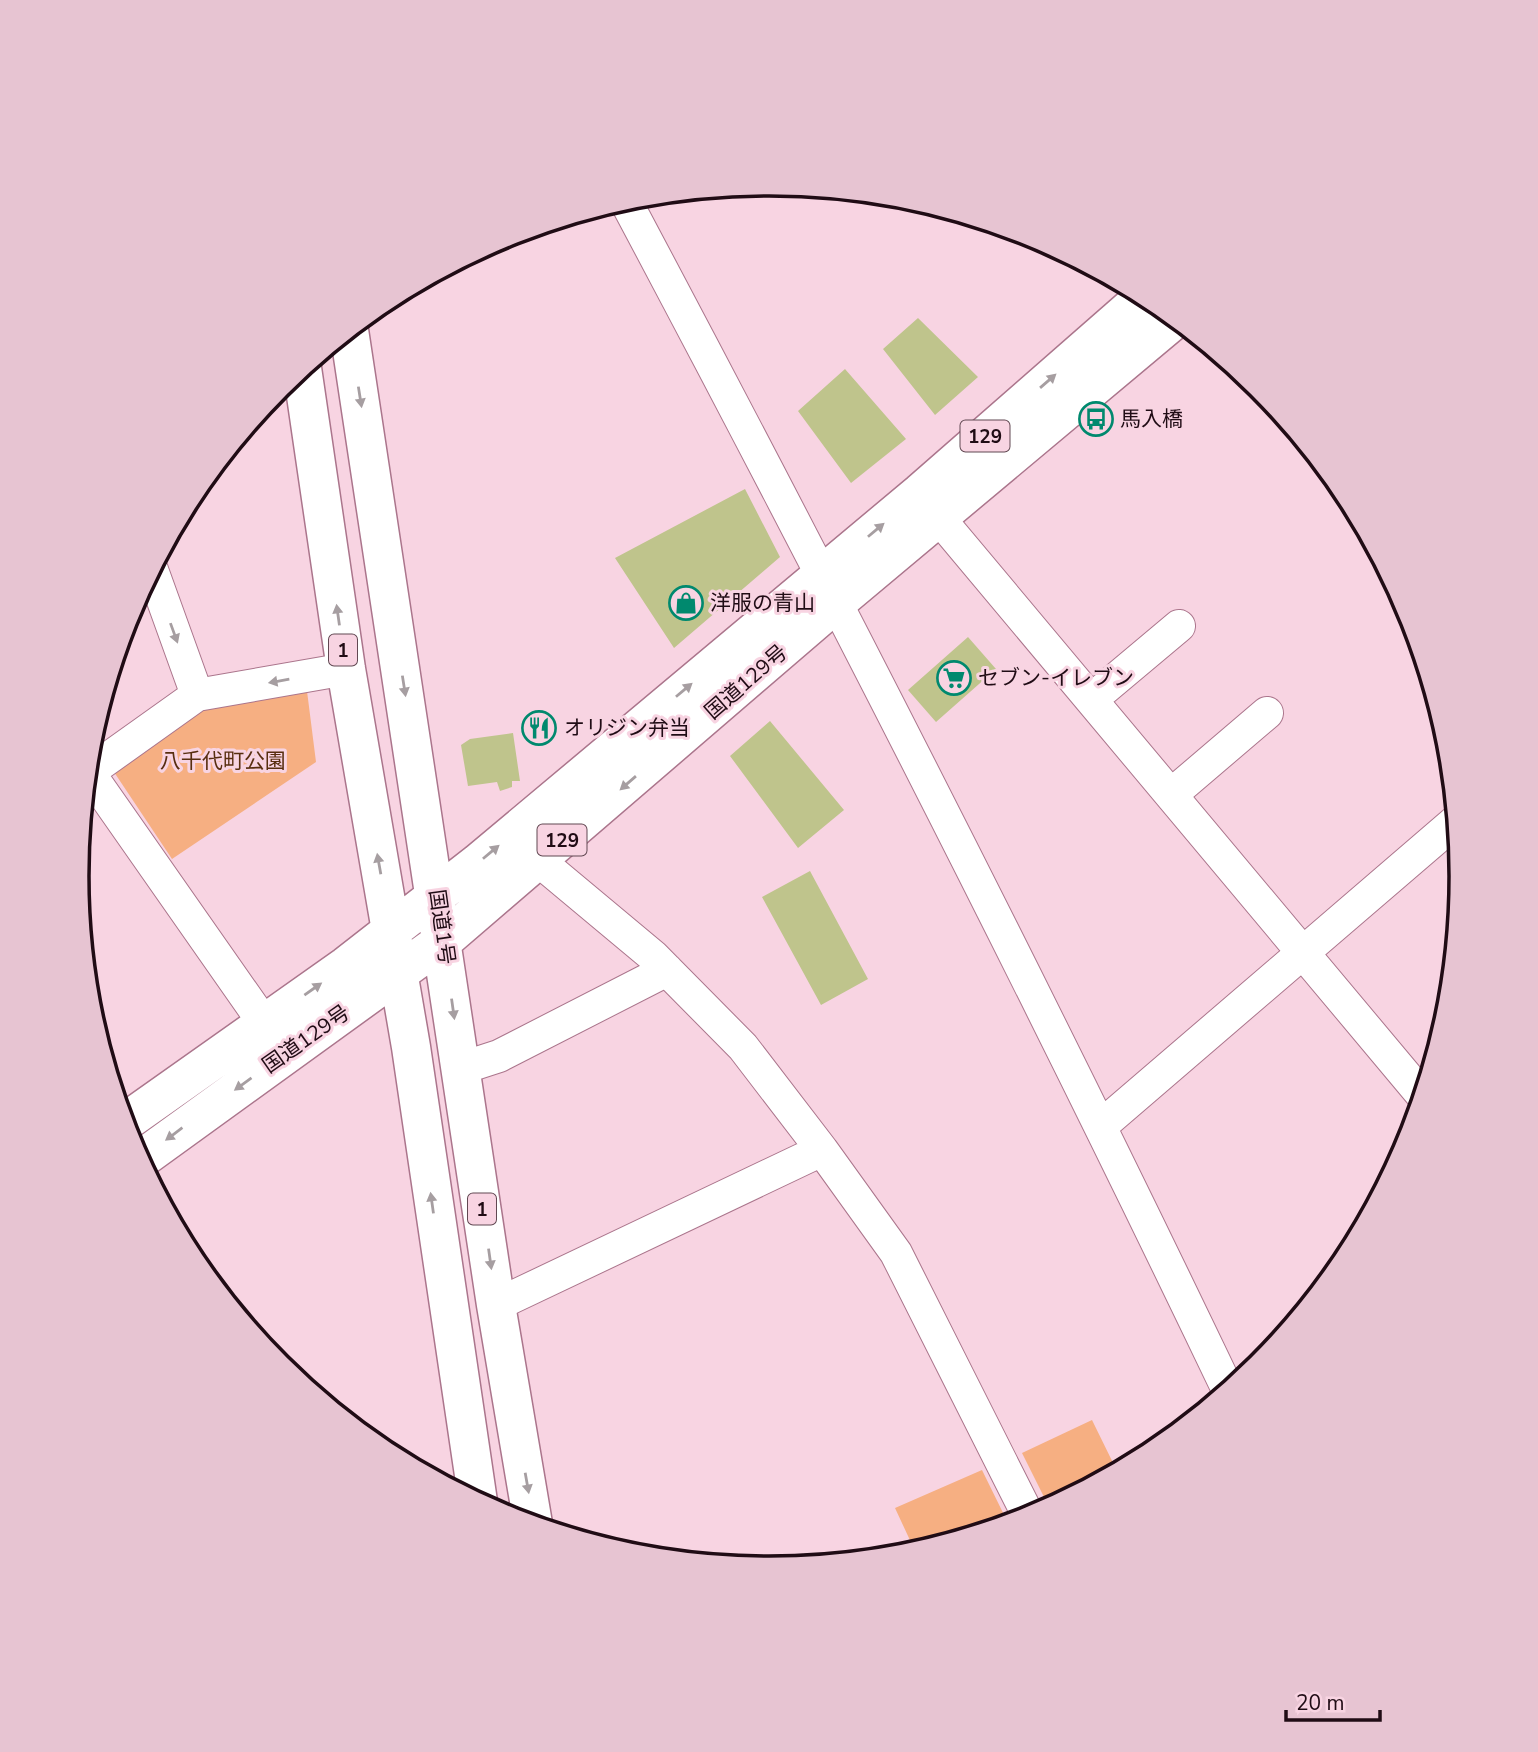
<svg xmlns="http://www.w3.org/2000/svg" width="1538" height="1752" font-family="'Nunito Sans','Noto Sans JP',sans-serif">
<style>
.green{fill:#f6af82}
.building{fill:#bfc48c}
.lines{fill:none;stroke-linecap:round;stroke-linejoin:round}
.minor-casing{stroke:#ab758c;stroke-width:34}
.highway-casing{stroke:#ab758c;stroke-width:41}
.minor{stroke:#fff;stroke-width:32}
.highway{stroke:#fff;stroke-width:38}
.oneway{fill:#a69ea1}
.labels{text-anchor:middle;stroke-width:6;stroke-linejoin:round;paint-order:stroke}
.shield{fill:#f8d4e2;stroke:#614852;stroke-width:2}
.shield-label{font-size:19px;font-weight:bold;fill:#200c15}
.poi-label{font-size:21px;fill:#200c15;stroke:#f8d4e2;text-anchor:start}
.street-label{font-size:21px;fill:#200c15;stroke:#f8d4e2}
.park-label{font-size:21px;fill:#582e0f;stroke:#f8d4e2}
.rim{fill:none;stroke:#200c15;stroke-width:3.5}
</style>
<rect width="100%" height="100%" fill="#f8d4e2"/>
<path class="green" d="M307 691 316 762 172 859 114 772 203 710Z
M1092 1420 1117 1471 1049 1507 1022 1453Z
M982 1470 1008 1523 915 1551 895 1508Z"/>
<path class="building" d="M918 318 978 377 935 415 883 349Z
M845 369 906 439 851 483 798 411Z
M745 489 780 557 674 648 615 558Z
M968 637 996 669 936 722 908 690Z
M770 721 844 810 798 848 730 756Z
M513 733 520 781H512V787L500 791 497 782 468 786 461 745 470 739Z
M810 871 868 979 821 1005 762 897Z"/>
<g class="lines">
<g class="minor-casing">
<path id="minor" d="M625 200C834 593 1036 989 1228 1390
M938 517 1422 1095
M152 570 197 695
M1092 699 1179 626
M87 770 264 1023
M89 772 197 695 346 669
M1172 794 1267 713
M538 860 653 956 743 1047 822 1150 896 1253 1029 1517
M462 1068 499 1056 667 970
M1101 1126 1456 821
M496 1305 822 1150"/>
</g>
<g class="highway-casing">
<path id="highway" d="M349 330 496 1305 533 1524
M302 368 346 669 411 1047 478 1502
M124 1123 346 966 478 863 920 493 1145 296
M140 1160 444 940 837 602 1175 319"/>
</g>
<use href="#minor" class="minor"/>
<use href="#highway" class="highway"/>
</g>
<defs><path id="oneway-solid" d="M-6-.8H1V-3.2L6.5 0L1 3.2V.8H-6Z" transform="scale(1.75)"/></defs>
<g class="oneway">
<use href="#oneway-solid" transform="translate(1048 381) rotate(-41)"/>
<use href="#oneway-solid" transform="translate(360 397) rotate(81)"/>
<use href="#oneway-solid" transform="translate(876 530) rotate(-40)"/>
<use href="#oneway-solid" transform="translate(338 615) rotate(-98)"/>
<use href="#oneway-solid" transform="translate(174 633) rotate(70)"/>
<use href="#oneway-solid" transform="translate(279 681) rotate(170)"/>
<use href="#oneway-solid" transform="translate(404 686) rotate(81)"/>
<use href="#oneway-solid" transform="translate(684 690) rotate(-40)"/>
<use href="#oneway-solid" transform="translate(628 783) rotate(139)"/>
<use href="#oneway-solid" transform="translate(491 852) rotate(-40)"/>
<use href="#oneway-solid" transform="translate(379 864) rotate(-100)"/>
<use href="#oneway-solid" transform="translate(313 989) rotate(-35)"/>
<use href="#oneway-solid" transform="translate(453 1009) rotate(82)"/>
<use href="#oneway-solid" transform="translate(243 1084) rotate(144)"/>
<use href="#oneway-solid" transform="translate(174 1134) rotate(143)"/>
<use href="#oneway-solid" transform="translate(432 1203) rotate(-98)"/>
<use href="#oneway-solid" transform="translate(490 1259) rotate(82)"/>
<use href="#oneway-solid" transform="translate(527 1483) rotate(80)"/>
</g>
<defs>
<g id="bus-ring" transform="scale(1.75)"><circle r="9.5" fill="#f8d4e2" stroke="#00896e" stroke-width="1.5"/><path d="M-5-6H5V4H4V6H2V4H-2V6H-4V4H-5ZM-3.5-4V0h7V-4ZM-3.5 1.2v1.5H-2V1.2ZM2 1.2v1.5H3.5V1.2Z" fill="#00896e"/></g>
<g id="shop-ring" transform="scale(1.75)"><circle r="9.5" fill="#f8d4e2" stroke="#00896e" stroke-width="1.5"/><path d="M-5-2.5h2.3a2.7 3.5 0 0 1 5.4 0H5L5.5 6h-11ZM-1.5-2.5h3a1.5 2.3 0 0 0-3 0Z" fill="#00896e"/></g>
<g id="supermarket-ring" transform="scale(1.75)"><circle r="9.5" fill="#f8d4e2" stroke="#00896e" stroke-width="1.5"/><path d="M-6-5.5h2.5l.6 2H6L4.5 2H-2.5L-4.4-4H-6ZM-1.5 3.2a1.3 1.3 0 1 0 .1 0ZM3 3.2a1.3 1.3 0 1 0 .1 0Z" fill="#00896e"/></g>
<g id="restaurant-ring" transform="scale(1.75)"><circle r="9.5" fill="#f8d4e2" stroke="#00896e" stroke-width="1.5"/><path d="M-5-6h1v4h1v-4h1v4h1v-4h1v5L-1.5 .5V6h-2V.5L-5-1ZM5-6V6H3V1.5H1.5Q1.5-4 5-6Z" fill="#00896e"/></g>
</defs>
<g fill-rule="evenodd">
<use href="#bus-ring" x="1096" y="419"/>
<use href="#shop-ring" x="686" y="603"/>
<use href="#supermarket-ring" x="954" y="678"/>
<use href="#restaurant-ring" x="539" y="728"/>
</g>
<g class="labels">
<g class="shield">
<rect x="960.5" y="420.5" width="49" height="31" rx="5"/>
<rect x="329" y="634.5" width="28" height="31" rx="5"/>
<rect x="537.5" y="824.5" width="49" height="31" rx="5"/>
<rect x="468" y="1193.5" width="28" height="31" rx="5"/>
</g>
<g class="shield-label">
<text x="985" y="443">129</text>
<text x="343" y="657">1</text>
<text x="562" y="847">129</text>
<text x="482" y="1216">1</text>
</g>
<g class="poi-label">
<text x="1120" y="426">馬入橋</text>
<text x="710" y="610">洋服の青山</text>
<text x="978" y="685">セブン-イレブン</text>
<text x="564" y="735">オリジン弁当</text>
</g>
<g class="street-label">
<text transform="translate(746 682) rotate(-41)" y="7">国道129号</text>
<text transform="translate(442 927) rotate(82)" y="7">国道1号</text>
<text transform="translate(306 1039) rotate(-35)" y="7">国道129号</text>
</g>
<g class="park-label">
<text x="223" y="768">八千代町公園</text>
</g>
</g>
<path d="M0 0H1538V1752H0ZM89 876a680 680 0 1 1 1360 0a680 680 0 1 1-1360 0Z" fill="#e7c4d2" fill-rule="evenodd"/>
<path class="rim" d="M89 876a680 680 0 1 1 1360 0a680 680 0 1 1-1360 0Z"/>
<path d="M1286 1710v10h94v-10" fill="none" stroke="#200c15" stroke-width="3.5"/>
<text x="1296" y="1710" font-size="21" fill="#200c15" stroke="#f8d4e2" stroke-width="5" paint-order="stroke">20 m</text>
</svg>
